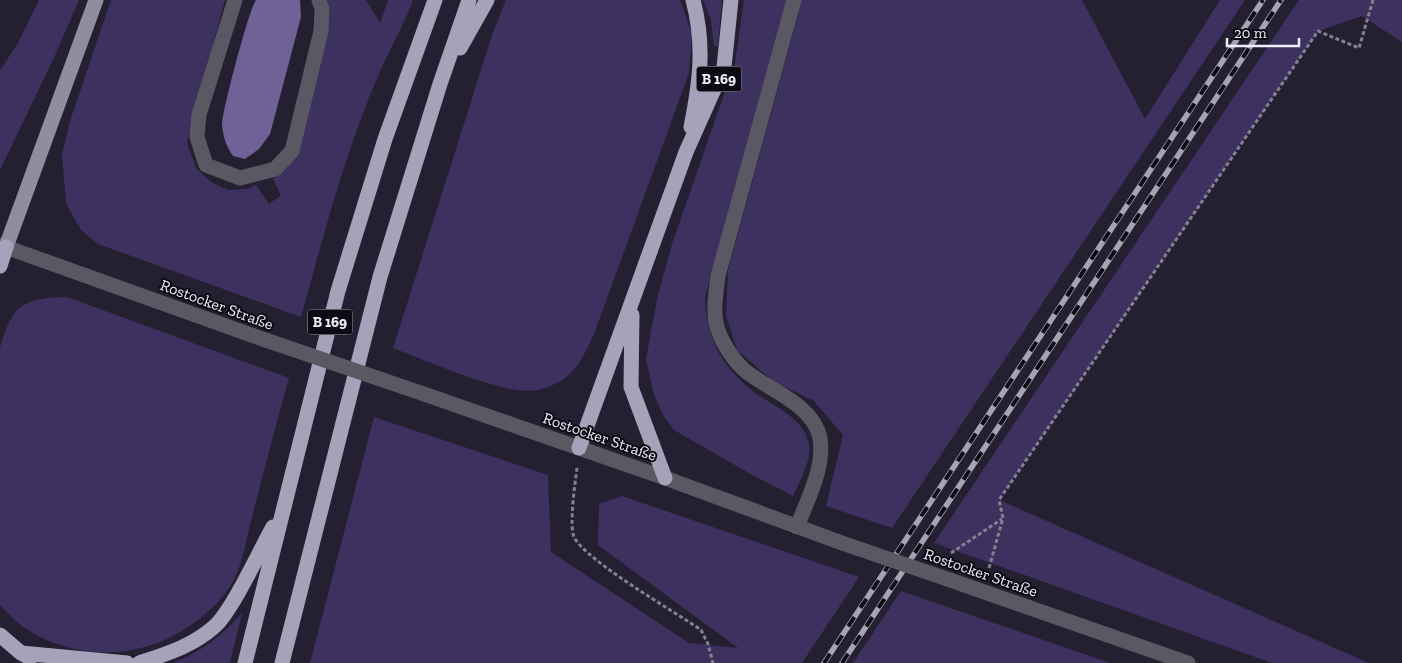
<svg xmlns="http://www.w3.org/2000/svg" width="1402" height="663" font-family="'Zilla Slab',serif">
<style>
.green{fill:#3d3160}
.water{fill:#6e6297}
.lines{fill:none;stroke-linecap:round;stroke-linejoin:round}
.path{stroke:#838090;stroke-width:3;stroke-dasharray:4 2.5;stroke-linecap:butt}
.minor{stroke:#5a5862;stroke-width:15}
.major{stroke:#908da1;stroke-width:15}
.highway{stroke:#a6a2ba;stroke-width:15}
.rail-casing{stroke:#a6a3b2;stroke-width:5.5}
.rail{stroke:#0c0b13;stroke-width:4;stroke-dasharray:11;stroke-linecap:butt}
.minor-bridge{stroke:#5a5862;stroke-width:15}
.labels{text-anchor:middle;stroke-width:4;stroke-linejoin:round;paint-order:stroke}
.shield{fill:#0c0b13;stroke:#aba9b5;stroke-width:1}
.shield-label{font-size:15px;font-weight:bold;fill:#efedfa}
.street-label{font-size:16px;fill:#efedfa;stroke:#0c0b13}
</style>
<rect width="100%" height="100%" fill="#242032"/>
<path class="green" d="M39 0H79L53 60 0 170V70L18 43Z
M111 0H225L187 143 196 168 211 182 228 190 246 189 256 185 269 204 281 195 273 179 295 158 327 34 330 10 327 0H366L380 23 388 0H413C403 27 389 50 378 76 345 153 323 237 301 317L98 244 81 230 66 204 62 155 70 121Z
M506 0H680L692 34 689 73 594 334C587 349 579 368 565 378 554 386 541 390 529 391 494 391 428 361 393 348L493 32Z
M703 0H722L718 46H714L711 20Z
M744 0H787L705 298C707 337 719 362 749 388 768 405 805 416 809 445 812 461 799 482 793 496L756 477 674 430 663 415 654 395 646 359 657 299 672 244 735 63Z
M800 0H1082L1145 119 1220 0H1245L892 528 826 506 843 435 814 401 773 381 737 350 726 316 728 270 798 15Z
M1299 0H1402V42L1362 16 1318 31 999 500 1369 663H1272L934 543Z
M67 297 289 378C276 424 264 471 252 517 247 536 244 558 236 575 228 595 208 613 191 625 141 660 77 662 25 628 16 622 8 613 0 605V348C13 304 22 298 67 297Z
M374 417 548 475 551 552 689 643 738 648 598 545 599 504 622 496 859 577 802 663H310Z
M901 591 1110 663H853Z
M242 613 230 663H173C202 651 222 636 242 613Z"/>
<path class="water" d="M256 0H300L301 17 270 134 259 149 245 159 233 156C226 146 223 137 222 124 222 111 249 9 256 0Z"/>
<g class="lines">
<path class="path" d="M577 468C575 483 569 525 574 537 586 561 674 611 701 630L708 644 713 663
M951 553 1002 519
M989 568 1003 518 999 500 1318 31 1359 48 1373 0"/>
<path class="minor" d="M235 0 199 115 197 137 206 165 240 178 275 169 292 151 321 31 322 9 319 0
M794 0 718 276C716 293 712 313 718 330 723 345 736 364 748 373 772 391 814 406 820 438 825 468 807 500 797 527
M0 245 254 336
M424 394 665 478 842 543
M950 580 1188 663"/>
<path class="major" d="M6 247 96 0"/>
<path class="highway" d="M460 48 487 0
M691 127C700 82 705 45 693 0
M0 266 6 247
M632 315 631 387 665 478
M579 448 686 152 724 67 731 0
M0 635 21 653 30 658
M21 653 127 663
M139 663C166 654 193 646 215 626 233 609 259 552 273 527
M245 663 338 291 385 139 435 0
M282 663 380 277 440 84 469 0"/>
<g class="rail-casing">
<path id="rail" d="M824 663 1263 0
M842 663 1281 0"/>
</g>
<use href="#rail" class="rail"/>
<path class="minor-bridge" d="M254 336 424 394
M842 543 950 580"/>
</g>
<g class="labels">
<g class="shield">
<rect x="696.5" y="66.5" width="45" height="25" rx="4"/>
<rect x="307.5" y="309.5" width="45" height="25" rx="4"/>
</g>
<g class="shield-label">
<text x="719" y="84">B 169</text>
<text x="330" y="327">B 169</text>
</g>
<g class="street-label">
<text transform="translate(217 304) rotate(20)" y="6">Rostocker Straße</text>
<text transform="translate(600 436) rotate(19)" y="6">Rostocker Straße</text>
<text transform="translate(981 572) rotate(19)" y="6">Rostocker Straße</text>
</g>
</g>
<path d="M1227 38v8h72v-8" fill="none" stroke="#efedfa" stroke-width="2.5"/>
<text x="1234" y="38" font-size="15" fill="#efedfa" stroke="#0c0b13" stroke-width="4" paint-order="stroke">20 m</text>
</svg>
